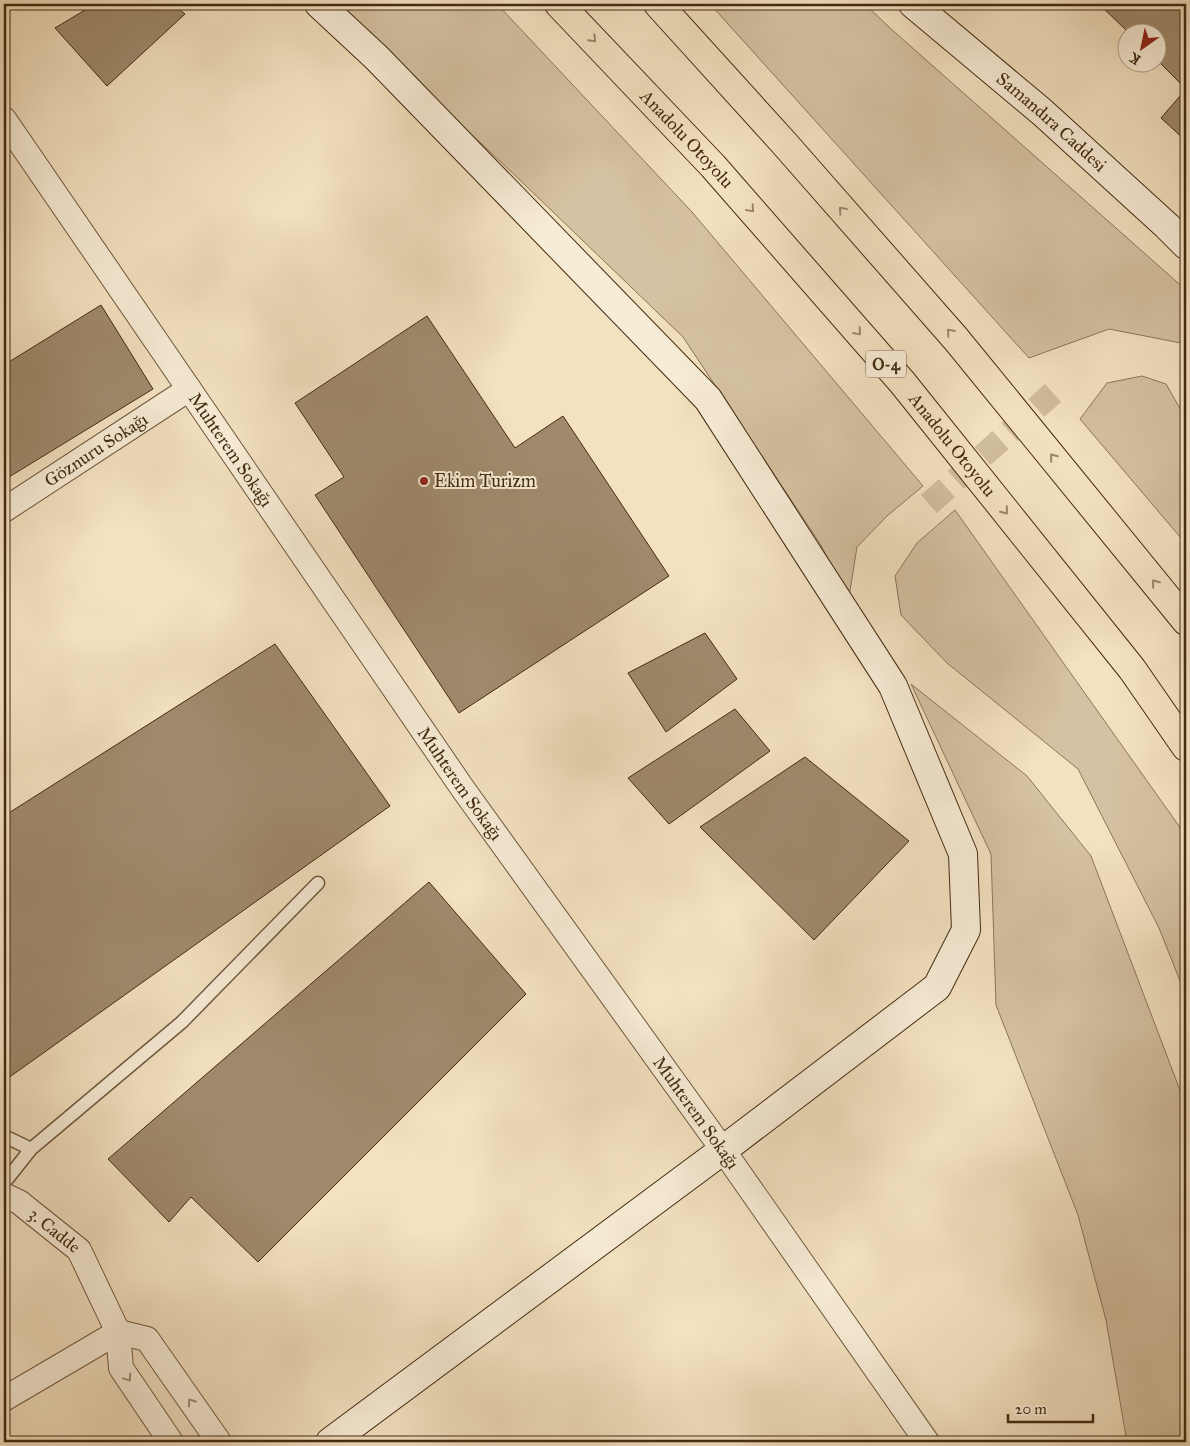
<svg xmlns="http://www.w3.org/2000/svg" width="1190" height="1446" font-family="'IM FELL Great Primer',serif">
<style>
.green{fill:#d5c2a2;stroke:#8c765a}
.building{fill:#9f8a6c;stroke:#432b11}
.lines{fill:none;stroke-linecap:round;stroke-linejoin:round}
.street-tunnel{stroke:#d0bd9d;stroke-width:24;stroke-dasharray:24 12;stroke-linecap:butt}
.lane-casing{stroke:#6f583d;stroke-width:15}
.street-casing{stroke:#6f583d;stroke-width:26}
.secondary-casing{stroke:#432b11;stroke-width:30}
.highway-casing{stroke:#432b11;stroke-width:30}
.lane{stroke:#f7ecd6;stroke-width:12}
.street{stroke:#f7ecd6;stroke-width:24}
.secondary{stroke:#f7ecd6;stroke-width:28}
.highway{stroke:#f3e1c0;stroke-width:28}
.oneway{stroke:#9b8668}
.oneway2{stroke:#9d8c74}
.poi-dot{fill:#8f2418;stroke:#f7ecd6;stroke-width:2}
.labels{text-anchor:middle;stroke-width:4;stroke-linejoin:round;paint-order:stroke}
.shield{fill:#f7ecd6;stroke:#79654c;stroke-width:1}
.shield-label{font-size:16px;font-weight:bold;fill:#432b11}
.street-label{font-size:18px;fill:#432b11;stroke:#f7ecd6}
.poi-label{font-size:18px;fill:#432b11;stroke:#f7ecd6;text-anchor:start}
</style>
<rect width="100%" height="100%" fill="#f3e1c0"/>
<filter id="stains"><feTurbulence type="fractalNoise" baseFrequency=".004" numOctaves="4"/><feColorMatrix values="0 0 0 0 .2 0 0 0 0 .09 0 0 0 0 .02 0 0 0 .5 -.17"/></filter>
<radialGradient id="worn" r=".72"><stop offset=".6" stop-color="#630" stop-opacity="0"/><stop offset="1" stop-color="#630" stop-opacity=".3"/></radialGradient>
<path class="green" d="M331 4H497L692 212 923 486 887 516 857 547 849 597 819 542 683 337 500 161Z
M710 4H865L890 28 1186 290V344L1109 329 1029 358Z
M1142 376 1166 384 1186 419V544L1080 419 1107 383Z
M955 510 1179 826 1186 841V996L1159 928 1078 769 947 663 901 615 895 576 917 543Z
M911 684 1027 776 1091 856 1186 1106V1442H1127L1106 1320 1078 1215 996 1005 991 854Z"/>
<path class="building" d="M95 4H173L185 14 107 86 55 28Z
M1099 4H1186V89L1158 61V32H1128Z
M1180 96 1186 102V141L1161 118Z
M101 305 153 389 4 480V365Z
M427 316 515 448 563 416 669 576 459 713 315 495 344 477 295 403Z
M705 633 737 679 666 732 628 673Z
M275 644 390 806 4 1081V816Z
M735 709 770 751 669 824 628 778Z
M805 757 909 841 814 940 700 827Z
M429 882 526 994 258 1262 191 1197 169 1222 108 1159Z"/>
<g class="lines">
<path class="street-tunnel" d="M929 504 1053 393"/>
<g class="lane-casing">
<path id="lane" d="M4 1136 31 1149
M4 1183 31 1149 182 1022 318 883"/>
</g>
<g class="street-casing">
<g id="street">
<path id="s1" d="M4 119 463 789 723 1150 927 1442"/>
<path id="s2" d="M4 510 189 389"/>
<path id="s3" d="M4 1195 19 1202 79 1250 118 1332 121 1368 171 1442"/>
<path d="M4 1399 118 1332 147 1339 219 1442"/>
</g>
</g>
<g class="secondary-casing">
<g id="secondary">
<path d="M319 4 377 58 708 399 893 686 963 854 966 930 937 987 723 1150 330 1442"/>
<path id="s4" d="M913 4 1042 112 1167 226 1186 245"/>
</g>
</g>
<g class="highway-casing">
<g id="highway">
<path id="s5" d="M559 4 713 166 902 382 1132 669 1186 747"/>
<path d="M658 4 784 143 956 339 1186 621"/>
</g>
</g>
<use href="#lane" class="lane"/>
<use href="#street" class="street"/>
<use href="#secondary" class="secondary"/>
<use href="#highway" class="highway"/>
</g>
<defs><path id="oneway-chevron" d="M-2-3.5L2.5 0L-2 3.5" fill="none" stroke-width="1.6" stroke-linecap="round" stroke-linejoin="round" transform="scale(1.25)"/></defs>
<g class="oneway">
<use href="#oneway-chevron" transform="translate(593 39) rotate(46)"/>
<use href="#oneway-chevron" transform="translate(751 209) rotate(49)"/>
<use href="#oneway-chevron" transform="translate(842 210) rotate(-131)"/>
<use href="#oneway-chevron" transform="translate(858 332) rotate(49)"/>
<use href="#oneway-chevron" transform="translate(950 332) rotate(-131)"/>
<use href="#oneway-chevron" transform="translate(1053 457) rotate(-129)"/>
<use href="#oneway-chevron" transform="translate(1005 511) rotate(51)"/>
<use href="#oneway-chevron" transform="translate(1155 583) rotate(-129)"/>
</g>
<g class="oneway2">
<use href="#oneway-chevron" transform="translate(128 1378) rotate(56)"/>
<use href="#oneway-chevron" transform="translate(191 1402) rotate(-125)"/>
</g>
<circle class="poi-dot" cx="424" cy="481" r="5"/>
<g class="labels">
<rect class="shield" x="866" y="350.5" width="40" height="27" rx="4"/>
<g class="shield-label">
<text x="886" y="370">O-4</text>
</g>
<g class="street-label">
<text dy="6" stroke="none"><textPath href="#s4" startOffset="182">Samandıra Caddesi</textPath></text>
<text dy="6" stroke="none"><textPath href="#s5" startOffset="186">Anadolu Otoyolu</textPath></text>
<text dy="6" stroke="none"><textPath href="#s5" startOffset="591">Anadolu Otoyolu</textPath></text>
<text dy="6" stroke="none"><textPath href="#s2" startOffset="110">Göznuru Sokağı</textPath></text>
<text dy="6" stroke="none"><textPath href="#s1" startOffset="401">Muhterem Sokağı</textPath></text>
<text dy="6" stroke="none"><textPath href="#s1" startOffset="806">Muhterem Sokağı</textPath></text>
<text dy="6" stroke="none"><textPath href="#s1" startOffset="1211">Muhterem Sokağı</textPath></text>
<text dy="6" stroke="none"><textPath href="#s3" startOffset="62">3. Cadde</textPath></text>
</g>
<g class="poi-label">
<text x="434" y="487">Ekim Turizm</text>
</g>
</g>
<rect width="1190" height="1446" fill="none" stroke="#f3e1c0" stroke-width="20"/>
<rect x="5" y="5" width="1180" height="1436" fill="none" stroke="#432b11" stroke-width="2.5"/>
<rect x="10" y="10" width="1170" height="1426" fill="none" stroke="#432b11"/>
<g transform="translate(1142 48) rotate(213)"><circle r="24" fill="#f7ecd6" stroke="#af9f87"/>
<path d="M0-4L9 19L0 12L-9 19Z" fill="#8f2418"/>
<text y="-8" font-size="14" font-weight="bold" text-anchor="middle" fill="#432b11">K</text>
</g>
<path d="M1008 1414v8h85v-8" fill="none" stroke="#432b11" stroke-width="2.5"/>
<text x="1015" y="1414" font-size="15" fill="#432b11" stroke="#f7ecd6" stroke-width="4" paint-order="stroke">20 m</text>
<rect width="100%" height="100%" filter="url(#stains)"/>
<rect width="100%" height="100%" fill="url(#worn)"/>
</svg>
